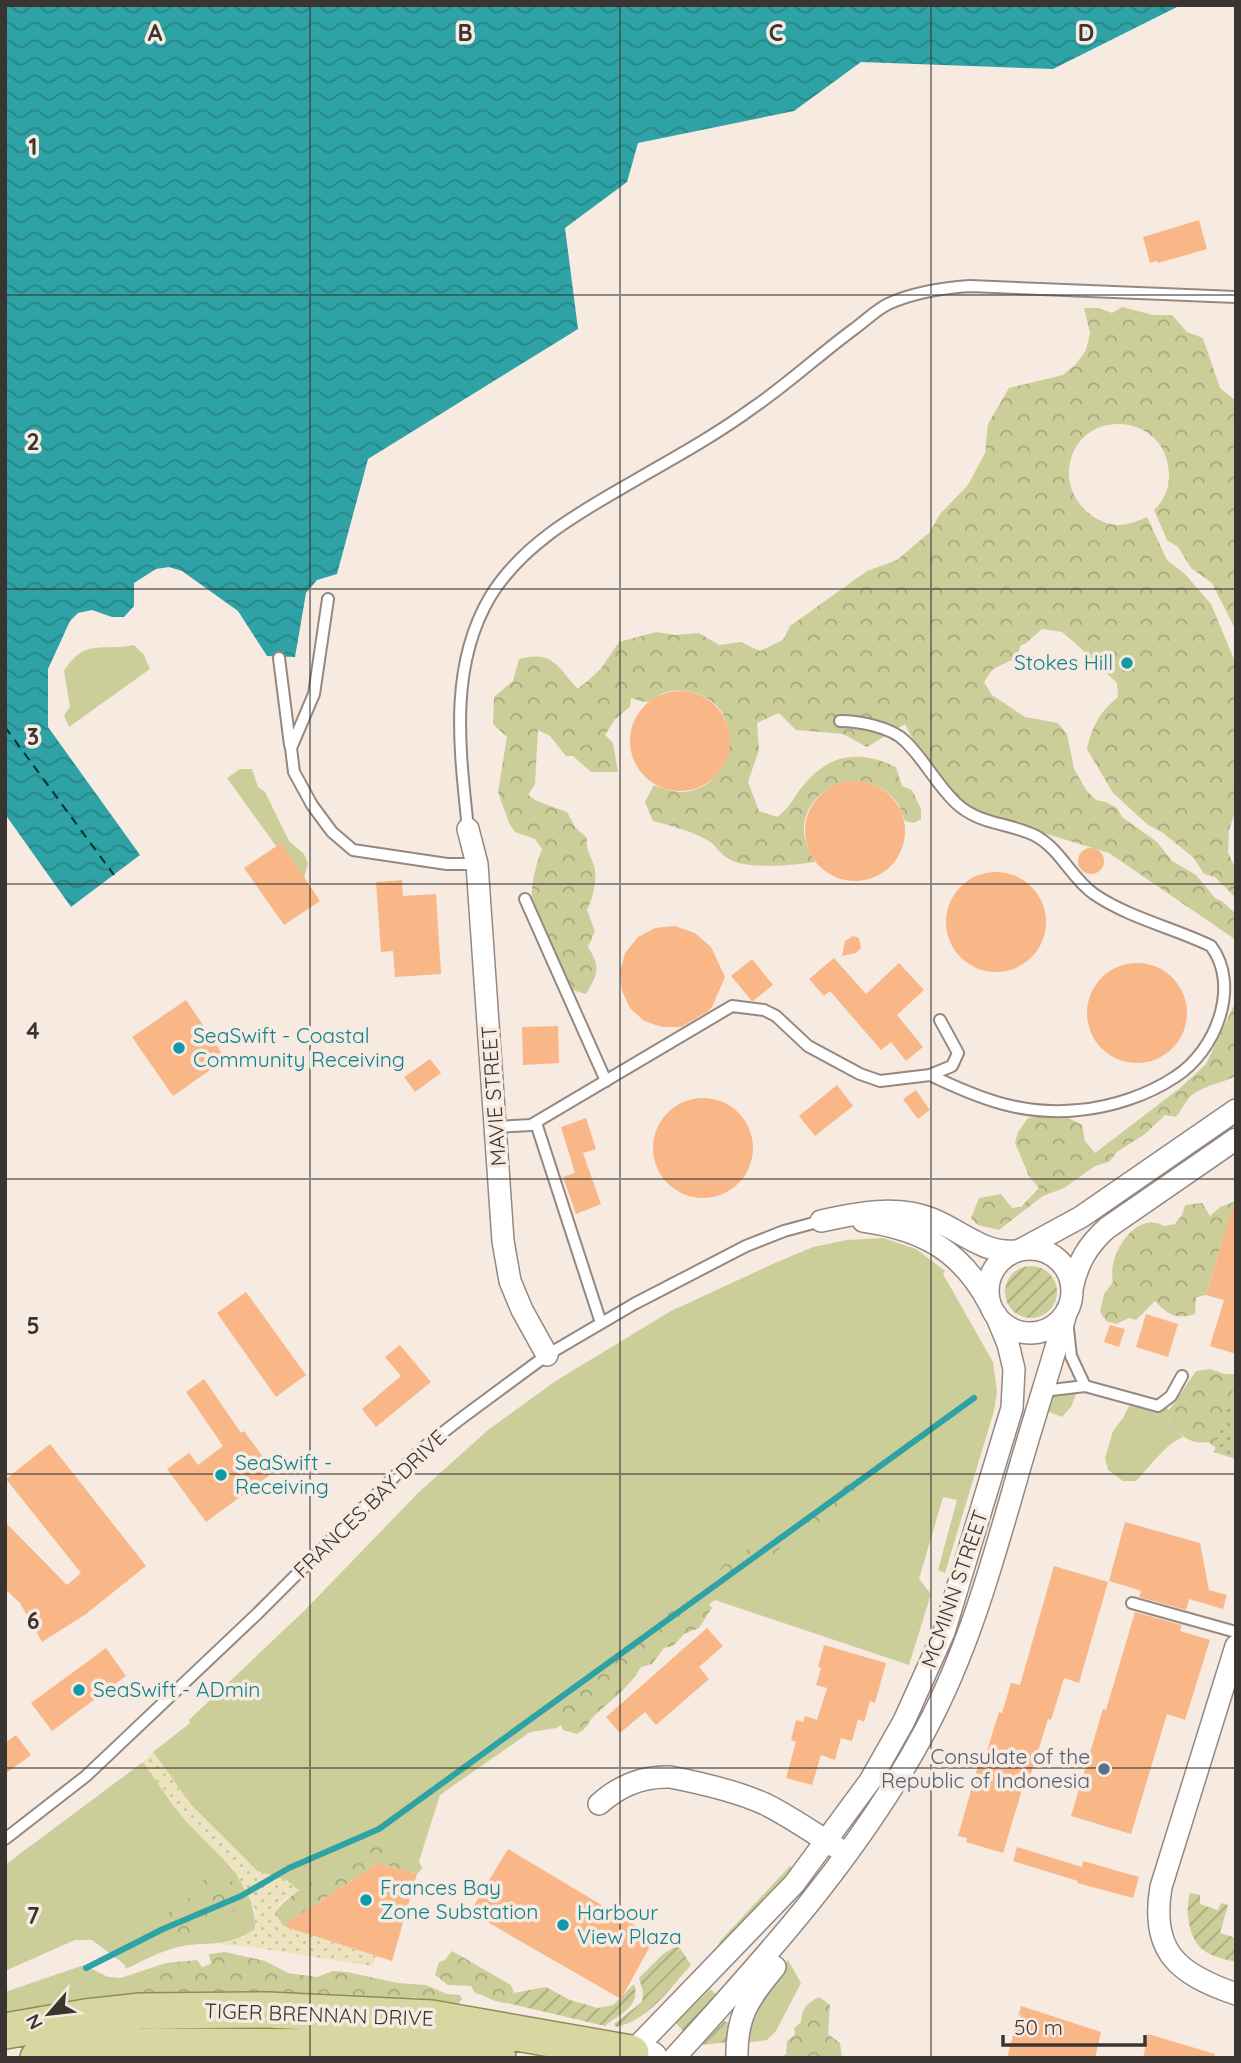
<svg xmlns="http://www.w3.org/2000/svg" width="1241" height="2063" font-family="Quicksand,sans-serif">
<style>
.grass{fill:#ccce99}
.forest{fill:url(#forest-crowns)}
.sand{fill:url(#sand-dots)}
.park{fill:url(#park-dots)}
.garden{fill:url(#garden-furrows)}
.water{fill:url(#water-waves)}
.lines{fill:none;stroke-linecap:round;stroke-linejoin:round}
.stream{stroke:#2ea2a5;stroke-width:6}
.ferry{stroke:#003435;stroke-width:2;stroke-dasharray:9 7;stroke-linecap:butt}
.building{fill:#f9b787}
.lane-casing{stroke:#948880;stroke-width:14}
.street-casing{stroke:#948880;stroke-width:24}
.secondary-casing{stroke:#948880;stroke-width:35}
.primary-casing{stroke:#918d52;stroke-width:38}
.lane{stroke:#fff;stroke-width:10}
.street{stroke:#fff;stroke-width:21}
.secondary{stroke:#fff;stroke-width:32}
.primary{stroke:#d9d7a1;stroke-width:35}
.grid{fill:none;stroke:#3b3532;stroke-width:2;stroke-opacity:0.55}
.culture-dot{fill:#0f9aa8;stroke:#f7eae1;stroke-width:2.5}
.service-dot{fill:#5c6f8a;stroke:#f7eae1;stroke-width:2.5}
.labels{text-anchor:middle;stroke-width:7;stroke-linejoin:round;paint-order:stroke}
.culture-label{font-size:21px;fill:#0d838f;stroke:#f7eae1;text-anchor:start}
.street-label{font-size:21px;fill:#3b3532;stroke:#f7eae1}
.service-label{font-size:21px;fill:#4e5e75;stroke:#f7eae1;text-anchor:end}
.grid-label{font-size:23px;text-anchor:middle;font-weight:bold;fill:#3b3532;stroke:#f7eae1;stroke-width:7;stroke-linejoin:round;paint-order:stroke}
</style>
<defs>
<pattern id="forest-crowns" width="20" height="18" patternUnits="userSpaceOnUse" patternTransform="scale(1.75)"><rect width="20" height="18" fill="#ccce99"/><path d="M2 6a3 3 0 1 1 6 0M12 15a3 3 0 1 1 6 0" fill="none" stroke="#a7a87d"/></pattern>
<pattern id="sand-dots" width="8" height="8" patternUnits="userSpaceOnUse" patternTransform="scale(1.75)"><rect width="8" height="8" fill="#ede3be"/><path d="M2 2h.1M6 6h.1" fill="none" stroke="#ccc3a4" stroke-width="1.8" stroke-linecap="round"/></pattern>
<pattern id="park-dots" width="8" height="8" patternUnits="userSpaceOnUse" patternTransform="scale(1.75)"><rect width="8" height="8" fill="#ccce99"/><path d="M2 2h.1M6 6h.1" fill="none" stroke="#a7a87d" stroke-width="1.8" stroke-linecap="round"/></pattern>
<pattern id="garden-furrows" width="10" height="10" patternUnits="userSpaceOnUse" patternTransform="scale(1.75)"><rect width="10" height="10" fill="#ccce99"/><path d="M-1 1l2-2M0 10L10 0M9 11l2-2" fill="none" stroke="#a7a87d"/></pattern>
<pattern id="water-waves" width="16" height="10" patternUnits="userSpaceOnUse" patternTransform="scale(1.75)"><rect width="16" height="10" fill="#2ea2a5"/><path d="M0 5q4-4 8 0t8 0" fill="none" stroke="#288587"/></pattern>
</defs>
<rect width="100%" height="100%" fill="#f7eae1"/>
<path class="grass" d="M134 645 144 655 150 669 69 727 64 715 70 707 64 671C86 637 101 652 134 645Z
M240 769H252L258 787 265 792 289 841 304 854 308 863 304 878 281 843 276 846 227 778Z
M883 1238 916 1249 945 1271 943 1274 993 1362 997 1392 994 1411 945 1573 938 1570 957 1500 943 1497 919 1579 931 1594 909 1665 715 1600 680 1624 557 1728 530 1732 440 1795 419 1861 393 1852 380 1844 331 1878 298 1890 286 1880 257 1871 192 1806 153 1752 190 1723 189 1720 305 1610 419 1492 488 1430 554 1382 671 1311 775 1263 813 1247 847 1240Z
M1077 1392 1071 1407 1062 1417 1047 1411 1053 1394Z
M1165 1405 1169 1410 1170 1425 1183 1437C1165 1444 1150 1467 1136 1481H1123L1108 1470 1105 1458 1113 1431 1123 1418 1129 1406 1153 1410Z
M143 1762C158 1782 171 1805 188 1823 217 1855 256 1880 255 1929 224 1951 201 1939 171 1949 155 1954 140 1962 126 1969L124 1964 92 1940H75L5 1971V1865Z
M790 1866 794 1869 713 1957 720 1941Z
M788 1960 801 1983 776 2031 767 2040 745 2043 746 2023 771 1980Z
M166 1963 127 1986 124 1996 82 2000 5 2013V1992L84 1965 108 1977 121 1978Z"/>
<path class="forest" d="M1122 307 1153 315H1172L1187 332 1203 338 1220 388 1236 401V631L1212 583 1191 568 1178 547 1167 540 1154 510C1163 502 1169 489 1169 477 1170 411 1076 405 1069 469 1067 494 1086 519 1111 524 1124 527 1135 522 1147 517L1167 560 1185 574 1211 604 1236 664V809L1229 830 1228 852 1236 870V898L1215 877 1204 874 1194 858 1163 833 1148 825 1113 793 1087 749C1092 726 1100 712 1118 697L1117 683 1075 643 1062 632 1042 629 1025 644 1021 645 1016 658 993 669 984 682 992 695 1025 717 1058 723 1067 734 1074 769 1086 790 1096 800 1106 802 1117 808 1122 817 1157 842 1172 861 1196 875 1215 898 1223 902 1236 914V940L1109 853 966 809 918 750 905 724 867 747 843 734 796 730 779 713 757 723 759 750 748 782 759 811 777 817C791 807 792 799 802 787 829 754 857 749 896 767L902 786 912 790 921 809V819L914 823 905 821C902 814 900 806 896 801 868 765 809 781 804 826 803 839 809 851 815 862 795 865 746 870 729 859 721 855 716 846 709 841 691 831 672 826 653 821L645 802 654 785C665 789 677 794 690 791 734 782 745 716 703 696 691 690 674 688 661 694 657 696 651 701 647 702 643 702 635 699 631 698L630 707 615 719 605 735 613 743 618 772H591L573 756H566L550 736 538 730 535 784 528 795 537 801 567 812 575 827 587 838C586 849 588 850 592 860 599 875 594 895 587 910L595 931 588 947C601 967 598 974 586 994L569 989 533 909C529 889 535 868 542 849L535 839 515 832 509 823 498 792 507 737 493 724 494 697 513 681 519 659C554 650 556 666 578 689L600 670 619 642 656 632 675 635 699 633 719 645 741 642 760 651 783 640 790 626 867 571 897 560 930 532 940 514 968 485 985 453 988 424 1009 388 1063 375 1076 364 1086 350 1090 333 1084 308H1099L1112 313Z
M1236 1001V1076C1220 1084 1200 1086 1189 1098 1184 1104 1181 1111 1176 1117L1165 1115 1145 1134 1117 1152 1109 1162 1095 1166 1064 1188 1043 1196 999 1230 978 1225 971 1218 979 1198 1001 1194 1012 1208 1021 1207 1039 1188 1029 1176 1015 1143 1018 1132 1028 1118 1061 1114 1082 1125 1085 1141 1095 1153 1180 1088 1206 1064Z
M1234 1202 1236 1230 1225 1232 1206 1295 1196 1297 1195 1314C1176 1320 1168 1315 1155 1301L1136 1320 1129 1318 1116 1324 1106 1321 1100 1312 1104 1294 1113 1282C1107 1254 1136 1210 1164 1226L1175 1224 1182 1215 1185 1205 1202 1203 1210 1216 1220 1207Z
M1210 1369 1224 1374H1236V1455L1228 1457 1208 1442C1191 1445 1182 1436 1170 1425L1169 1410 1196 1371Z
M853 1479 859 1483 858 1494C838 1503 821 1518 807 1535L794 1531 784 1535 777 1556 722 1578 719 1572 723 1565 734 1556 768 1540 794 1517 803 1515 834 1490Z
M702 1596 712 1608 699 1628 684 1634 673 1646 664 1648 652 1664 641 1667C629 1688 614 1697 596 1714 587 1722 589 1728 577 1734L563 1730 555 1712 564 1707 588 1666 599 1664 627 1636 644 1632 656 1618 693 1597Z
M380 1844 393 1852 419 1861 422 1868 417 1874 378 1863 283 1926 275 1913C285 1898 313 1877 331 1878L346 1863H352L357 1853Z
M210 1874C231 1874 241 1887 247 1906L234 1911 206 1935H183L174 1939 167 1933 164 1921 173 1906 187 1902 192 1889Z
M452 1951 511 1985 514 1993 507 2003C495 2003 487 1996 475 1993L471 1986 448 1985 435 1975 439 1962 445 1960Z
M225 1952 265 1961 288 1973 317 1977 333 1971 347 1972 398 1983 426 1985 447 1994 460 1995 462 1999 458 2004 441 2006 414 1997 405 2003 227 2000 210 1993 124 1996 126 1986 166 1963 197 1960 202 1967 211 1964 209 1954Z
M819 1997 830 2005 828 2034 840 2043 842 2058H781L786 2054 787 2041 795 2035 794 2028 801 2022C802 2008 807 2003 819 1997Z"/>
<path class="sand" d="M153 1752 192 1806 257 1871 286 1880 298 1890 282 1901 275 1913 283 1926 376 1956 372 1966 251 1947 219 1944 244 1937 255 1929V1909L233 1868 186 1822 143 1762Z"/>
<path class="park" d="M1236 1381V1459L1214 1452Z"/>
<path class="garden" d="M1005 1292a26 26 0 1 1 52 0a26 26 0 1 1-52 0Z
M1190 1893 1200 1895V1904L1218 1910 1221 1903 1228 1905 1220 1933 1236 1938V1962C1224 1959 1208 1956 1200 1947 1188 1935 1185 1908 1190 1893Z
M678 1945 691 1965C670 1988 648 2021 616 2027L614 2024 642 2002 643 1992 639 1978 663 1954Z
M634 1984C641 2006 621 2013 605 2026L507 2003 514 1993 546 1987 570 2000 598 2008 613 2005Z
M710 1989 718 1996 684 2032 676 2023Z
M724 2021 729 2023V2042L702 2045Z"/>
<path class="water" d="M5 5H1181L1053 69 861 62 794 111 638 143 627 182 565 228 578 329 368 459 337 574 317 580 306 593 295 657 267 656 238 611 182 571 169 567 156 569 134 583V606L124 617H112L92 610 78 613 70 621 48 669V727L140 855 71 907 5 814Z"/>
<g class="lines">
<path class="stream" d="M86 1968 163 1929 241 1896 289 1868 379 1829 974 1398"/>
<path class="ferry" d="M5 727 114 875"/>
</g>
<path class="building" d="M1199 220 1207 249 1158 263 1157 261 1150 263 1143 237Z
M630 741a50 50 0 1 1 100 0a50 50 0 1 1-100 0Z
M805 831a50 50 0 1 1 100 0a50 50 0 1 1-100 0Z
M281 843 320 901 284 925 244 868Z
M1078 861a13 13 0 1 1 26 0a13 13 0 1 1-26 0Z
M946 922a50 50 0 1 1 100 0a50 50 0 1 1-100 0Z
M402 880 403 896 436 894 441 974 395 977 393 951 381 952 376 882Z
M675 926 695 933 711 947 725 977 712 1007 707 1012 681 1027H662L644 1021 630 1008 622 991 620 972 625 953 638 937 655 928Z
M853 936 859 938 861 948 856 953 842 956 845 941Z
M834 958 866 994 899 963 924 990 897 1015 923 1047 906 1061 891 1042 881 1050 830 991 824 996 809 979Z
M752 959 773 985 753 1001 751 1000 731 976Z
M1087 1013a50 50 0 1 1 100 0a50 50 0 1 1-100 0Z
M186 1000 226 1059 173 1096 132 1037Z
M558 1026 559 1063 523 1065 522 1027Z
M430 1059 441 1073 415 1092 404 1077Z
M837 1085 853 1106 815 1136 799 1116Z
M916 1090 930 1110 918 1119 903 1099Z
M653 1148a50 50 0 1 1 100 0a50 50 0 1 1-100 0Z
M586 1118 596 1149 583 1153 601 1204 576 1214 563 1177 575 1173 561 1127Z
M1232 1209 1236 1210V1354L1210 1346 1224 1300 1206 1295Z
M246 1292 306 1375 276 1397 217 1313Z
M1146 1314 1178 1324 1168 1357 1136 1347Z
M1110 1325 1125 1329 1119 1347 1104 1342Z
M400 1345 431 1382 376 1427 362 1409 401 1376 385 1357Z
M204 1379 241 1433 244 1431 274 1472 206 1522 167 1469 189 1453 198 1465 223 1446 186 1392Z
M50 1444 146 1566 86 1614 42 1642 20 1603 5 1589V1522L67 1585 81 1573 6 1479Z
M1125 1522 1200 1543 1209 1590 1227 1595 1223 1609 1189 1599 1186 1610 1139 1597 1141 1592 1139 1590 1109 1581Z
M1054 1566 1108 1582 1079 1683 1064 1678 1051 1720 1048 1719 1031 1774 1027 1773 1003 1853 966 1842 967 1838 958 1836 978 1766 982 1767 999 1712 1002 1713 1011 1683 1020 1685Z
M1135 1612 1182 1625 1180 1631 1210 1640 1185 1720 1167 1714 1131 1834 1071 1816 1103 1709 1106 1710Z
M707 1628 723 1646 699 1667 709 1679 656 1725 645 1712 620 1733 606 1717Z
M824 1645 886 1663 875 1703 870 1701 864 1722 858 1719 852 1741 841 1738 835 1760 821 1755 812 1785 786 1778 796 1742 791 1740 796 1720 803 1722 805 1716 817 1720 827 1688 816 1685 821 1668 818 1667Z
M106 1648 126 1676 52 1731 31 1703Z
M16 1735 31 1755 5 1774V1743Z
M1017 1847 1082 1867 1083 1861 1139 1877 1133 1898 1077 1883 1078 1881 1013 1861Z
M508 1849 655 1937 621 1999 470 1912Z
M378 1863 417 1874 392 1961 283 1926Z
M1021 2006 1101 2032 1095 2058H1007Z
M1148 2034 1215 2054 1214 2058H1143Z"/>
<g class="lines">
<g class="lane-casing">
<path id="lane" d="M328 599 314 694 291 748 294 772 312 805 332 832 353 850 447 864H477
M279 658 290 745
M840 721C859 721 891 727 905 741 924 759 936 784 956 803 980 825 1006 822 1034 835 1060 848 1071 878 1094 894 1129 918 1174 928 1211 946 1241 986 1216 1051 1175 1077 1148 1095 1112 1107 1079 1110 1023 1116 980 1099 930 1075
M468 829C460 751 448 668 490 597 525 539 590 507 646 474 683 453 720 432 754 407 789 383 820 354 854 329 865 321 876 310 888 304 914 292 941 288 970 286L1236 297
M525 899 606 1081
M536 1123 601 1323
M497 1127 531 1125 732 1006 764 1010 776 1016 808 1046 860 1074 880 1081 930 1075 952 1066 958 1053 940 1020
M1068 1329 1071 1356 1085 1386
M1043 1391 1085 1386 1158 1406 1171 1396 1182 1376
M1132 1603 1236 1632
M5 1839 86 1776 258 1613 424 1447 463 1417 547 1355 634 1304 746 1246 784 1231 821 1221"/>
</g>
<g class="street-casing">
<path id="street" d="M468 829 477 864 503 1241 510 1281 522 1310 547 1355
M821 1221C858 1213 896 1205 932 1219 962 1231 983 1254 1016 1251
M863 1221C921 1229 961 1250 989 1303
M1022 1249 1081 1217 1236 1110
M988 1291a42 42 0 1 1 84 0a42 42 0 1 1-84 0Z
M1072 1289C1077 1263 1088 1245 1107 1228L1236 1139
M1236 1646 1161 1887C1150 1952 1178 1974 1236 1994
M599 1804C619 1786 643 1776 670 1777 701 1783 736 1791 765 1804 791 1817 815 1834 839 1849
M631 2053 794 1884 870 1781 904 1721 944 1632 1012 1408 1014 1369 1008 1344 996 1315
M674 2058C767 1956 860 1853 925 1731 968 1651 992 1564 1017 1477 1033 1421 1051 1366 1067 1310
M737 2058C736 2015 749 1999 775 1967"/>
</g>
<g class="secondary-casing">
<path id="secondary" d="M626 2058 631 2053 651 2058"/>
</g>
<g class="primary-casing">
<path id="primary" d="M5 2031 86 2017 141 2011 268 2010 431 2018 631 2053
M38 2058 110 2048 151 2046 392 2047 445 2050 498 2058"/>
</g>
<use href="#lane" class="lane"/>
<use href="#street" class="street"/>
<use href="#secondary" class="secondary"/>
<use href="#primary" class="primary"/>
</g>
<path class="grid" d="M310 5V2058M620 5V2058M931 5V2058M5 295H1236M5 589H1236M5 884H1236M5 1179H1236M5 1474H1236M5 1768H1236"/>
<g class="culture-dot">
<circle cx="1127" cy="663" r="7"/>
<circle cx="179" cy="1048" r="7"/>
<circle cx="221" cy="1475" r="7"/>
<circle cx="79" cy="1690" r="7"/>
<circle cx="366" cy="1900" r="7"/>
<circle cx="563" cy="1925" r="7"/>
</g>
<circle class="service-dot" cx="1104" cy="1769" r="7"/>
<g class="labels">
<g class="culture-label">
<text x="1113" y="670" text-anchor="end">Stokes Hill</text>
<text x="193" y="1043">SeaSwift - Coastal<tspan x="193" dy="24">Community Receiving</tspan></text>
<text x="235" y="1470">SeaSwift -<tspan x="235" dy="24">Receiving</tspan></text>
<text x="93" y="1697">SeaSwift - ADmin</text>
<text x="380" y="1895">Frances Bay<tspan x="380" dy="24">Zone Substation</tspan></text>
<text x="577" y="1920">Harbour<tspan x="577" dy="24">View Plaza</tspan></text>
</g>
<g class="street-label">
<text transform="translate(494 1096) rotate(-94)" y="7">MAVIE STREET</text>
<text transform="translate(370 1504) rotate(-44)" y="7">FRANCES BAY DRIVE</text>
<text transform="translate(955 1589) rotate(-71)" y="7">MCMINN STREET</text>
<text transform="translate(319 2015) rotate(2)" y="7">TIGER BRENNAN DRIVE</text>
</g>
<g class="service-label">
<text x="1090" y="1764">Consulate of the<tspan x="1090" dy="24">Republic of Indonesia</tspan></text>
</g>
</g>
<g class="grid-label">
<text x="155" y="41">A</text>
<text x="465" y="41">B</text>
<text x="776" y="41">C</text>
<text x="1086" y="41">D</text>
<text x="33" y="155">1</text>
<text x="33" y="450">2</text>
<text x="33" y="745">3</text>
<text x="33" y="1039">4</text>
<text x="33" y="1334">5</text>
<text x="33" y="1629">6</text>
<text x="33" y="1924">7</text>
</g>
<rect width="1241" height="2063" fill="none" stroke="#3b3532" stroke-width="14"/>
<g transform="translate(49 2014) rotate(242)" stroke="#f7eae1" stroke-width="5" paint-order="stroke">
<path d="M0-5L12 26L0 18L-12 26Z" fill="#3b3532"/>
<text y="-10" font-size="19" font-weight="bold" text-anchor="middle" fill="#3b3532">N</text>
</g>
<path d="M1003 2035v10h142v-10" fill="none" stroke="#3b3532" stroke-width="3.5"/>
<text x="1014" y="2035" font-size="21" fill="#3b3532" stroke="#f7eae1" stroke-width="5" paint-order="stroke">50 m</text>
</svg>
